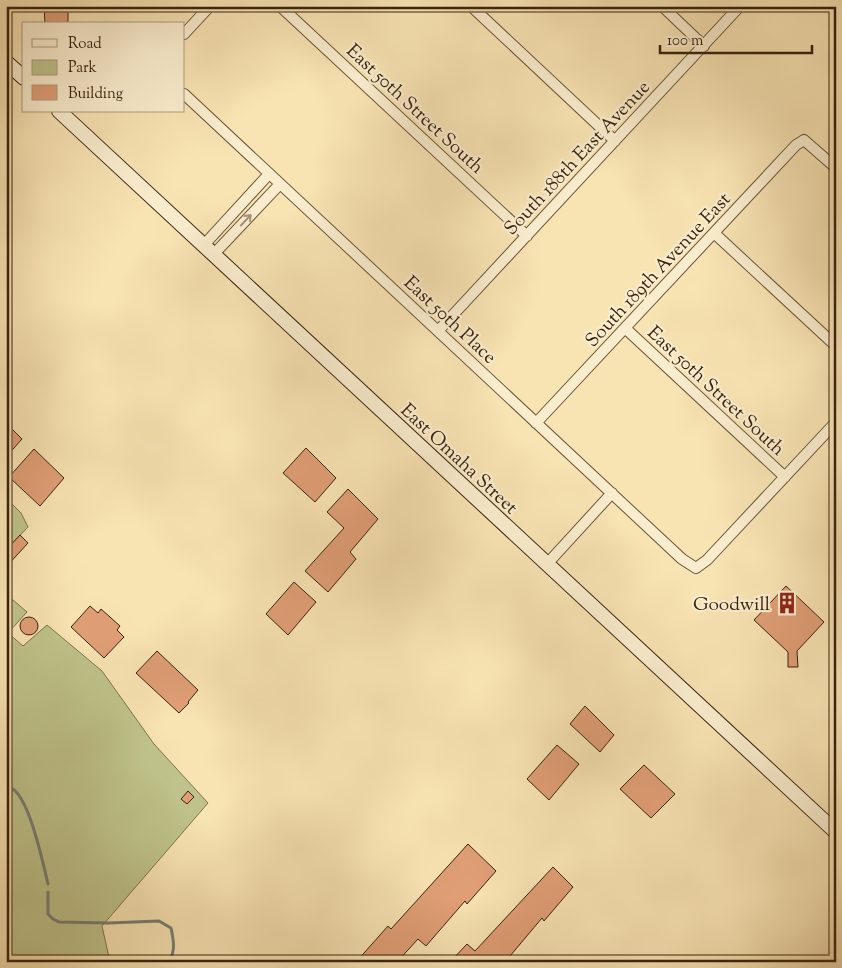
<svg xmlns="http://www.w3.org/2000/svg" width="842" height="968" font-family="'Sorts Mill Goudy',serif">
<style>
.green{fill:#bfc38b;stroke:#7c734c}
.lines{fill:none;stroke-linecap:round;stroke-linejoin:round}
.stream{stroke:#767f72;stroke-width:3}
.building{fill:#e09e75;stroke:#38230e}
.street-casing{stroke:#685337;stroke-width:12}
.secondary-casing{stroke:#38230e;stroke-width:16}
.street{stroke:#faedce;stroke-width:10}
.secondary{stroke:#faedce;stroke-width:14}
.oneway{stroke:#a39278}
.labels{text-anchor:middle;stroke-width:4.5;stroke-linejoin:round;paint-order:stroke}
.street-label{font-size:19px;fill:#38230e;stroke:#faedce}
.poi-label{font-size:19px;fill:#38230e;stroke:#faedce;text-anchor:end}
</style>
<rect width="100%" height="100%" fill="#f8e3b3"/>
<filter id="stains"><feTurbulence type="fractalNoise" baseFrequency=".004" numOctaves="4"/><feColorMatrix values="0 0 0 0 .2 0 0 0 0 .09 0 0 0 0 .02 0 0 0 .5 -.17"/></filter>
<radialGradient id="worn" r=".72"><stop offset=".6" stop-color="#630" stop-opacity="0"/><stop offset="1" stop-color="#630" stop-opacity=".3"/></radialGradient>
<path class="green" d="M6 498 21 513 28 527 6 550Z
M6 594 27 612 8 633 23 646 47 625 102 671 154 744 208 803 102 926 110 962H6Z"/>
<g class="lines">
<path class="stream" d="M6 786C9 787 11 788 13 789 30 801 43 863 48 884
M48 892V914L53 919 59 922 109 923 159 921 171 928C174 942 175 948 170 962"/>
</g>
<path class="building" d="M44 6H68V24H45Z
M6 423 22 439 6 457Z
M306 448 336 478 315 502 283 473Z
M34 449 64 478 40 506 9 477Z
M348 489 378 519 350 552 356 559 328 592 305 571 344 528 327 512Z
M20 535 28 543 6 567V550Z
M294 582 316 602 288 635 266 614Z
M786 586 824 622 797 651 798 667H788V652L754 620Z
M90 606 98 613 101 609 120 626 117 630 124 637 104 658 71 627Z
M20 626a9 9 0 1 1 18 0a9 9 0 1 1-18 0Z
M157 651 198 690 188 702 189 703 179 713 136 673Z
M585 706 614 735 600 752 570 724Z
M557 745 579 764 549 800 527 779Z
M644 765 675 794 651 818 620 789Z
M188 791 194 797 187 804 181 799Z
M468 844 496 871 467 904 465 901 426 946 418 939 397 962H356L388 926 391 929Z
M553 867 573 887 544 921 542 918 505 962H450L467 944 475 951Z"/>
<g class="lines">
<g class="street-casing">
<path id="street" d="M280 6 527 236
M471 6 615 141
M662 6 704 46
M184 34 210 6
M184 94 682 559 696 568 707 560 836 422
M714 233 836 346
M203 246 269 174
M213 255 280 184
M625 328 785 477
M438 331 740 6
M536 423 796 145 804 140 836 168
M547 564 612 493"/>
</g>
<g class="secondary-casing">
<path id="secondary" d="M6 62 24 78
M59 111 836 832"/>
</g>
<use href="#street" class="street"/>
<use href="#secondary" class="secondary"/>
</g>
<defs><path id="oneway-shaft" d="M-6 0H5M1.5-3L5.5 0L1.5 3" fill="none" stroke-width="1.6" stroke-linecap="round" stroke-linejoin="round" transform="scale(1.25)"/></defs>
<use class="oneway" href="#oneway-shaft" transform="translate(246 220) rotate(-47)"/>
<defs>
<g id="building-bare" transform="scale(1.725)"><path d="M-4-6H4V6H1V3H-1V6H-4ZM-2.5-4.3h1.7v1.8h-1.7ZM.8-4.3h1.7v1.8H.8ZM-2.5-1h1.7V.8h-1.7ZM.8-1h1.7V.8H.8Z" fill="#8f2418" stroke="#faedce" stroke-width="2.5" paint-order="stroke"/></g>
</defs>
<g fill-rule="evenodd">
<use href="#building-bare" x="787" y="603"/>
</g>
<g class="labels">
<g class="street-label">
<text transform="translate(416 108) rotate(43)" y="7">East 50th Street South</text>
<text transform="translate(576 157) rotate(-47)" y="7">South 188th East Avenue</text>
<text transform="translate(657 269) rotate(-47)" y="7">South 189th Avenue East</text>
<text transform="translate(451 319) rotate(43)" y="7">East 50th Place</text>
<text transform="translate(717 390) rotate(43)" y="7">East 50th Street South</text>
<text transform="translate(460 458) rotate(43)" y="7">East Omaha Street</text>
</g>
<g class="poi-label">
<text x="770" y="610">Goodwill</text>
</g>
</g>
<rect width="842" height="968" fill="none" stroke="#f8e3b3" stroke-width="25"/>
<rect x="8" y="8" width="827" height="953" fill="none" stroke="#38230e" stroke-width="2.5"/>
<rect x="12" y="12" width="817" height="943" fill="none" stroke="#38230e"/>
<rect x="22" y="22" width="162" height="90" fill="#faedce" stroke="#ac9c81"/>
<rect x="32" y="39" width="25" height="8" fill="#faedce" stroke="#ac9c81"/>
<text x="68" y="48" font-size="15" fill="#38230e">Road</text>
<rect x="32" y="60" width="25" height="15" fill="#bfc38b" stroke="#ac9c81"/>
<text x="68" y="72" font-size="15" fill="#38230e">Park</text>
<rect x="32" y="85" width="25" height="15" fill="#e09e75" stroke="#ac9c81"/>
<text x="68" y="98" font-size="15" fill="#38230e">Building</text>
<path d="M660 45v8h152v-8" fill="none" stroke="#38230e" stroke-width="2.5"/>
<text x="667" y="45" font-size="15" fill="#38230e" stroke="#faedce" stroke-width="4" paint-order="stroke">100 m</text>
<rect width="100%" height="100%" filter="url(#stains)"/>
<rect width="100%" height="100%" fill="url(#worn)"/>
</svg>
